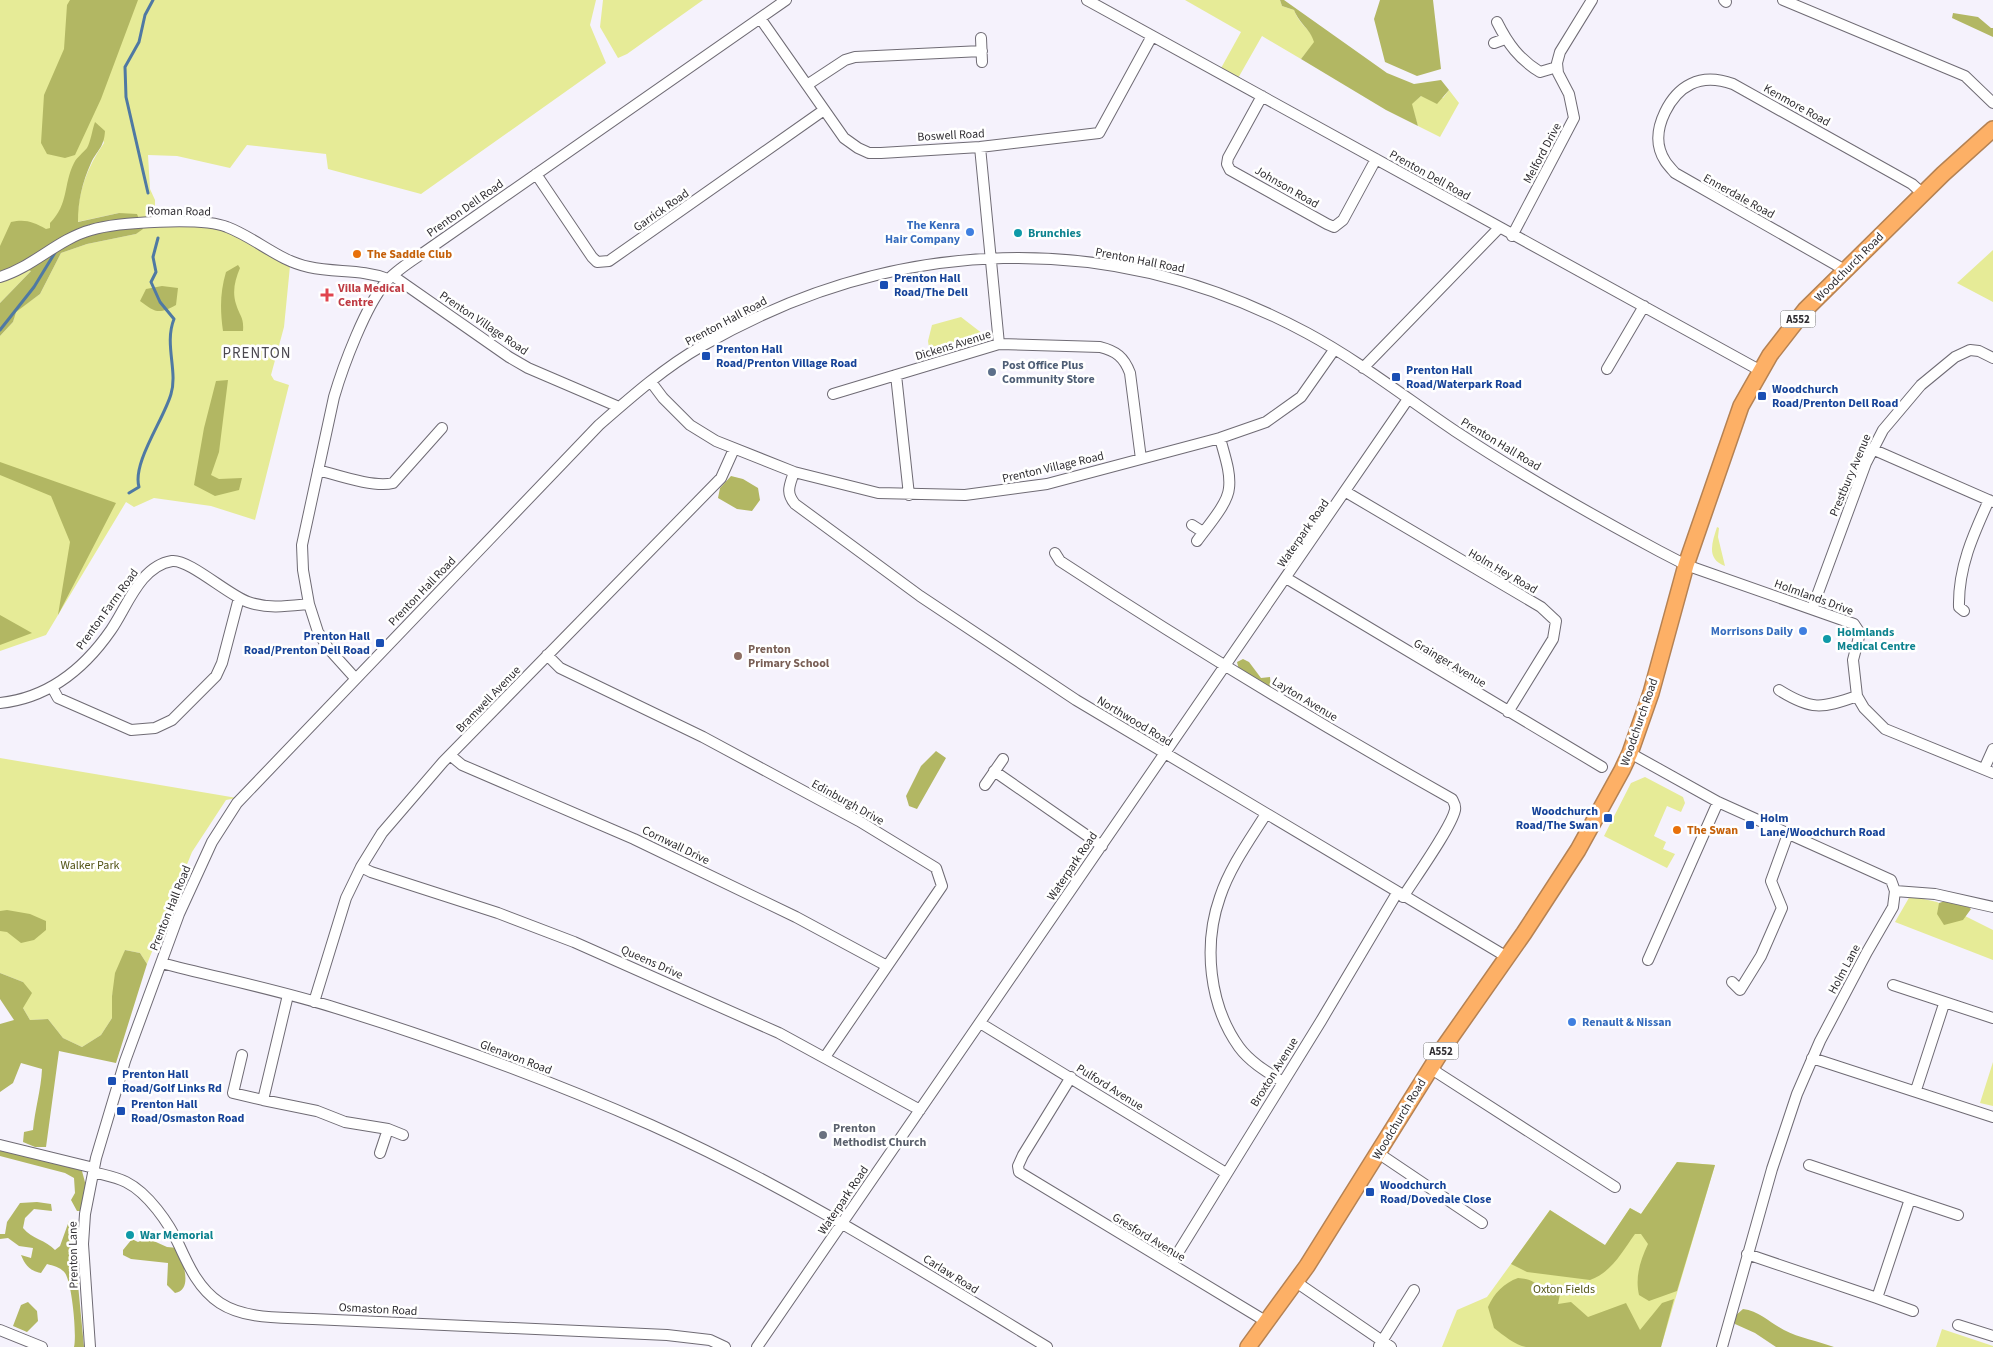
<svg xmlns="http://www.w3.org/2000/svg" width="1993" height="1347" font-family="'Source Sans 3',sans-serif">
<style>
.green{fill:#e6eb97}
.forest{fill:#b2b763}
.lines{fill:none;stroke-linecap:round;stroke-linejoin:round}
.stream{stroke:#4f79a3;stroke-width:3}
.minor-casing{stroke:#6f6b74;stroke-width:12}
.highway-casing{stroke:#b58253;stroke-width:18}
.minor{stroke:#fff;stroke-width:10}
.highway{stroke:#fdb066;stroke-width:15}
.shop-dot{fill:#3f7fe0;stroke:#fff;stroke-width:2}
.culture-dot{fill:#0f9aa8;stroke:#fff;stroke-width:2}
.food-dot{fill:#e8710a;stroke:#fff;stroke-width:2}
.transit-dot{fill:#1a4fb4;stroke:#fff;stroke-width:2}
.health-dot{fill:#e0444e;stroke:#fff;stroke-width:2}
.service-dot{fill:#5c6f8a;stroke:#fff;stroke-width:2}
.education-dot{fill:#8d6e63;stroke:#fff;stroke-width:2}
.worship-dot{fill:#6b7280;stroke:#fff;stroke-width:2}
.labels{text-anchor:middle;stroke-width:5;stroke-linejoin:round;paint-order:stroke}
.shield{fill:#fff;stroke:#6d6c6f;stroke-width:1}
.shield-label{font-size:11px;font-weight:bold;fill:#2f2d31}
.street-label{font-size:12px;fill:#2f2d31;stroke:#fff}
.shop-label{font-size:12px;font-weight:bold;fill:#366cbe;stroke:#fff;text-anchor:end}
.culture-label{font-size:12px;font-weight:bold;fill:#0d838f;stroke:#fff;text-anchor:start}
.food-label{font-size:12px;font-weight:bold;fill:#c56008;stroke:#fff;text-anchor:start}
.transit-label{font-size:12px;font-weight:bold;fill:#164399;stroke:#fff;text-anchor:start}
.health-label{font-size:12px;font-weight:bold;fill:#be3a42;stroke:#fff;text-anchor:start}
.service-label{font-size:12px;font-weight:bold;fill:#4e5e75;stroke:#fff;text-anchor:start}
.education-label{font-size:12px;font-weight:bold;fill:#785e54;stroke:#fff;text-anchor:start}
.park-label{font-size:12px;fill:#535517;stroke:#fff}
.worship-label{font-size:12px;font-weight:bold;fill:#5b616d;stroke:#fff;text-anchor:start}
.quarter-label{font-size:15px;letter-spacing:1px;fill:#4b4850;stroke:#fff}
</style>
<rect width="100%" height="100%" fill="#f5f2fc"/>
<path class="green" d="M0 0H596L590 25 606 63 421 194 328 169 326 154 247 145 230 168 177 156 148 155 150 189 155 200V208H160L159 220H139L119 213 77 222C78 192 87 167 104 143L98 125 62 232 31 271 0 303Z
M603 0H703L627 54 618 58 600 27Z
M1185 0H1280L1282 6 1294 10C1300 26 1310 28 1315 42L1301 59 1262 36 1237 80 1220 70 1241 32Z
M1449 90 1459 103 1440 137 1418 126 1411 104 1421 96 1443 98Z
M145 226H212L224 228 290 266 284 327 271 375 274 380 289 385 255 520 211 506 154 498 134 507 126 502 46 635 0 651V336L13 322 15 312 40 294 61 253 87 244 136 234Z
M1993 250V302L1957 283Z
M961 317 983 334 975 344 930 355 928 341 932 325Z
M1717 527 1719 528 1718 537 1725 566C1706 559 1712 543 1717 527Z
M0 758 237 798 226 800 192 852 147 964 140 953 125 950 112 996V1018L101 1035 82 1047 63 1038 48 1019 30 1020 23 1008V982L0 973Z
M1645 777 1683 797 1685 803 1681 812 1667 806 1654 836 1666 842 1663 849 1675 854 1667 868 1604 836 1631 783Z
M1910 896 1937 902 1993 930V960L1895 922Z
M1993 1062V1106L1980 1103Z
M1677 1162 1715 1165 1661 1347H1442L1457 1310 1487 1297 1550 1210 1605 1246 1630 1208 1641 1214Z
M1942 1329 1993 1346V1347H1936Z"/>
<path class="forest" d="M70 0H138L101 99 75 155 65 158 47 154 41 143 44 95 64 49 67 5Z
M1280 0H1284L1387 73 1414 84 1441 80 1449 90 1437 104 1421 96 1412 104 1418 126 1386 110 1301 59 1314 42C1310 28 1300 25 1294 10L1282 6Z
M1380 0H1433L1441 69 1417 76 1385 62 1374 19Z
M1953 13 1978 17 1991 28H1993V37L1952 18Z
M95 122 105 131C104 148 97 150 91 163 82 183 78 201 78 222L119 213 137 214 143 229 136 234 87 244 61 253 40 294 16 312 13 322 0 336V303L31 271 18 266 0 274V246L11 222C26 219 33 222 46 229L50 228V223C69 204 63 185 74 163 77 157 83 153 87 148 91 141 92 130 95 122Z
M238 265 240 268C235 280 232 291 236 304 240 317 244 317 243 331H223C220 310 220 292 226 272Z
M162 286 178 288 176 305C158 315 155 312 140 301L146 289Z
M228 380 219 452 211 475 219 479 242 478 239 490 215 496 194 485 204 428 216 381Z
M0 462 116 503 58 615 70 542 51 496 0 475Z
M731 476 743 479 758 488 760 500 752 511 737 509 718 498 720 488Z
M0 615 32 633 0 645Z
M1243 659 1249 662 1261 678 1270 677 1271 688 1250 686 1242 682 1237 662Z
M936 751 946 758 917 809 909 806 906 796 921 766Z
M1951 899 1964 903 1971 909 1963 920 1944 925 1937 914 1939 903Z
M7 910 30 914 46 921V930L34 940 21 943 7 932 0 931V911Z
M125 950 140 953 147 964 116 1063 59 1051 46 1147H35L23 1142 24 1132 33 1130C35 1109 41 1090 42 1069L21 1063 13 1083 0 1092V1024L14 1020 0 999V973L23 982 32 993 23 1008 30 1020 48 1019 63 1038 82 1047 101 1035 112 1018V996L115 973Z
M0 1147 58 1161 82 1171 86 1186 81 1211H77L71 1200 75 1193 74 1178 65 1173 0 1156Z
M1677 1162 1715 1165 1677 1291 1649 1301 1639 1295C1635 1277 1640 1261 1648 1244L1641 1234H1635C1622 1252 1612 1272 1590 1280L1527 1272 1511 1264 1550 1210 1605 1245 1630 1208 1641 1214Z
M37 1202 51 1204 52 1211 34 1209 25 1218 23 1228C32 1239 46 1240 55 1250L60 1246 69 1221 76 1220 74 1243 84 1347H74C77 1335 72 1283 65 1273 60 1267 54 1266 47 1264L41 1273C30 1271 25 1265 21 1255L31 1258 33 1248 19 1246 8 1238 0 1239V1234H5L7 1222 20 1203Z
M147 1238 167 1247 178 1248C182 1260 194 1290 175 1293L167 1285 168 1263 131 1259 123 1255V1250L132 1239 138 1242Z
M1518 1278C1530 1279 1535 1281 1542 1291L1552 1284 1558 1286 1560 1294 1558 1304 1571 1302 1588 1317 1626 1303 1640 1330 1662 1303 1674 1299 1661 1347H1526C1515 1345 1503 1335 1494 1328L1488 1307C1494 1293 1504 1283 1518 1278Z
M28 1302 37 1311 38 1321 27 1332 13 1326 21 1305Z
M1743 1309C1760 1311 1770 1323 1784 1330 1799 1338 1818 1341 1834 1347H1776L1755 1333 1735 1324V1316Z"/>
<g class="lines">
<path class="stream" d="M148 193 126 97 125 67 139 42 145 15 153 0
M0 330 34 287 56 251
M129 493 139 487C132 463 164 419 171 394 178 371 164 344 174 319L160 302 151 282 156 272 153 257 158 238"/>
<g class="minor-casing">
<path id="minor" d="M1087 0 1761 371
M1724 0 1726 2
M1783 0 1965 76 1993 103
M760 18 844 138 858 148 869 153H881L980 147 1099 133 1152 36
M1497 22C1508 44 1519 59 1540 72L1557 67
M981 38 982 62
M1494 43 1505 39
M807 85 845 60 855 57 982 51
M1262 96 1228 158 1227 164 1230 170 1327 224 1334 227 1343 220 1376 159
M980 147 999 344
M536 174 592 257 597 262 609 261 824 110
M1512 236 1574 118 1569 94 1558 73 1557 63 1560 52 1592 0
M1845 270 1675 173C1668 165 1663 160 1660 150 1653 127 1670 94 1691 84 1705 77 1719 79 1733 84L1912 184 1923 194
M393 276 509 357 528 368 619 407
M0 277C33 267 58 239 91 230 117 222 203 217 227 227 256 238 279 261 309 267 336 273 362 269 388 279
M1363 368 1499 228
M1607 369 1644 306
M896 375 909 495
M651 382 663 398 690 425 716 441 794 472 878 493 965 495 1047 484 1220 438 1266 422 1301 397 1334 350
M833 394 999 344 1100 347C1116 351 1124 357 1130 373L1141 459
M1872 449 1993 502
M318 470C337 475 374 488 393 483L442 428
M794 472C790 485 785 492 795 504L920 596 1076 700 1507 957
M1346 492 1541 607 1556 621 1553 639 1508 712
M1192 525 1203 532
M1197 541C1206 528 1228 504 1229 488 1231 472 1224 454 1220 438
M1055 553 1060 561C1188 645 1319 724 1452 799 1454 803 1456 805 1455 810 1451 828 1415 878 1403 897
M1286 578 1602 767
M1812 609 1866 463 1883 430 1921 385 1955 357 1970 350 1979 351 1993 358
M1964 611 1959 607C1958 568 1973 535 1989 500
M547 655 560 668 703 737 859 821 936 868 942 886 825 1057
M355 678 328 648 318 632 309 604 303 570 302 545 334 397C343 366 366 305 386 282 396 270 413 260 426 251L786 0
M52 687 58 698 131 730 155 728 172 720 216 676 222 663 239 598
M1779 690C1811 710 1821 709 1857 696
M0 703C48 698 84 669 111 630 127 607 140 566 172 561 189 559 228 595 248 602 268 609 288 606 309 604
M1630 753 1718 802 1891 880 1895 891 1893 907 1867 952 1820 1041 1797 1094 1772 1169 1722 1347
M450 755 462 765 634 839 796 917 887 966
M1984 769 1993 749
M994 771 1102 846
M985 785 1003 759
M1266 814C1249 841 1230 867 1220 897 1203 945 1209 1005 1239 1047 1250 1062 1267 1072 1283 1082
M361 867 371 872 498 913 574 942 779 1033 920 1110
M1895 891 1935 894 1993 907
M1648 960 1718 802
M161 963C219 978 279 990 336 1008 443 1041 549 1080 651 1125 790 1187 917 1268 1047 1347
M1732 982 1740 990 1761 956 1782 908 1771 881 1788 834
M1893 985 1993 1018
M314 1002 346 898 361 867 382 833 443 762 721 478 734 449
M980 1023 1226 1173
M242 1055 233 1093 263 1100 288 995
M1812 1058 1993 1117
M1430 1068 1615 1187
M1071 1077 1023 1155 1018 1166 1019 1172 1267 1322
M1916 1090 1944 1004
M263 1100 317 1111 345 1122 388 1129 403 1135
M0 1145 94 1168
M380 1153 388 1129
M1378 1153 1482 1223
M93 1172C104 1175 116 1177 126 1182 148 1193 169 1223 179 1245 189 1267 199 1289 220 1303 246 1320 283 1317 313 1319L667 1335 710 1340 725 1347
M1910 1199 1958 1215
M1747 1254 1877 1298 1910 1199 1809 1165
M1171 1264 1321 1021 1397 893
M1296 1282 1391 1347
M1877 1298 1913 1311
M1958 1325 1993 1336
M0 1330 42 1347
M1379 1346 1414 1290
M90 1347 83 1244 85 1214 96 1158 125 1061 179 914 212 842 237 803 599 425C631 397 665 367 702 346 895 235 1110 227 1307 333 1359 361 1406 398 1455 431 1520 474 1590 514 1659 551L1686 565 1854 624 1860 633 1853 660 1857 696 1864 708 1885 729 1993 773
M757 1347 1408 399"/>
</g>
<g class="highway-casing">
<path id="highway" d="M1248 1347 1307 1266 1444 1047 1524 933 1578 850 1622 770 1630 753 1651 693 1686 565 1741 406 1770 355 1805 310 1943 174 1993 129"/>
</g>
<use href="#minor" class="minor"/>
<use href="#highway" class="highway"/>
</g>
<g class="shop-dot">
<circle cx="970" cy="232" r="5"/>
<circle cx="1803" cy="631" r="5"/>
<circle cx="1572" cy="1022" r="5"/>
</g>
<g class="culture-dot">
<circle cx="1018" cy="233" r="5"/>
<circle cx="1827" cy="639" r="5"/>
<circle cx="130" cy="1235" r="5"/>
</g>
<g class="food-dot">
<circle cx="357" cy="254" r="5"/>
<circle cx="1677" cy="830" r="5"/>
</g>
<g class="transit-dot">
<rect x="879" y="280" width="10" height="10" rx="2.5"/>
<rect x="701" y="351" width="10" height="10" rx="2.5"/>
<rect x="1391" y="372" width="10" height="10" rx="2.5"/>
<rect x="1757" y="391" width="10" height="10" rx="2.5"/>
<rect x="375" y="638" width="10" height="10" rx="2.5"/>
<rect x="1603" y="813" width="10" height="10" rx="2.5"/>
<rect x="1745" y="820" width="10" height="10" rx="2.5"/>
<rect x="107" y="1076" width="10" height="10" rx="2.5"/>
<rect x="116" y="1106" width="10" height="10" rx="2.5"/>
<rect x="1365" y="1187" width="10" height="10" rx="2.5"/>
</g>
<path class="health-dot" d="M324.5 287.5h5v5h5v5h-5v5h-5v-5h-5v-5h5z"/>
<circle class="service-dot" cx="992" cy="372" r="5"/>
<circle class="education-dot" cx="738" cy="656" r="5"/>
<circle class="worship-dot" cx="823" cy="1135" r="5"/>
<g class="labels">
<g class="shield">
<rect x="1780.5" y="310.5" width="35" height="17" rx="4"/>
<rect x="1423.5" y="1042.5" width="35" height="17" rx="4"/>
</g>
<g class="shield-label">
<text x="1798" y="323">A552</text>
<text x="1441" y="1055">A552</text>
</g>
<g class="street-label">
<text transform="translate(1797 105) rotate(29)" y="4">Kenmore Road</text>
<text transform="translate(951 135) rotate(-3)" y="4">Boswell Road</text>
<text transform="translate(1542 153) rotate(-62)" y="4">Melford Drive</text>
<text transform="translate(1430 175) rotate(29)" y="4">Prenton Dell Road</text>
<text transform="translate(1287 187) rotate(30)" y="4">Johnson Road</text>
<text transform="translate(1739 196) rotate(29)" y="4">Ennerdale Road</text>
<text transform="translate(465 208) rotate(-35)" y="4">Prenton Dell Road</text>
<text transform="translate(661 210) rotate(-35)" y="4">Garrick Road</text>
<text transform="translate(179 211) rotate(1)" y="4">Roman Road</text>
<text transform="translate(1140 260) rotate(11)" y="4">Prenton Hall Road</text>
<text transform="translate(1849 267) rotate(-45)" y="4">Woodchurch Road</text>
<text transform="translate(726 321) rotate(-28)" y="4">Prenton Hall Road</text>
<text transform="translate(484 323) rotate(34)" y="4">Prenton Village Road</text>
<text transform="translate(953 345) rotate(-17)" y="4">Dickens Avenue</text>
<text transform="translate(1501 444) rotate(31)" y="4">Prenton Hall Road</text>
<text transform="translate(1053 467) rotate(-13)" y="4">Prenton Village Road</text>
<text transform="translate(1850 475) rotate(-67)" y="4">Prestbury Avenue</text>
<text transform="translate(1303 533) rotate(-55)" y="4">Waterpark Road</text>
<text transform="translate(1503 571) rotate(30)" y="4">Holm Hey Road</text>
<text transform="translate(422 591) rotate(-46)" y="4">Prenton Hall Road</text>
<text transform="translate(1814 597) rotate(20)" y="4">Holmlands Drive</text>
<text transform="translate(107 609) rotate(-54)" y="4">Prenton Farm Road</text>
<text transform="translate(1450 663) rotate(31)" y="4">Grainger Avenue</text>
<text transform="translate(488 699) rotate(-46)" y="4">Bramwell Avenue</text>
<text transform="translate(1305 699) rotate(31)" y="4">Layton Avenue</text>
<text transform="translate(1135 721) rotate(31)" y="4">Northwood Road</text>
<text transform="translate(1639 722) rotate(-71)" y="4">Woodchurch Road</text>
<text transform="translate(848 802) rotate(29)" y="4">Edinburgh Drive</text>
<text transform="translate(676 845) rotate(26)" y="4">Cornwall Drive</text>
<text transform="translate(1072 866) rotate(-56)" y="4">Waterpark Road</text>
<text transform="translate(170 908) rotate(-68)" y="4">Prenton Hall Road</text>
<text transform="translate(652 962) rotate(24)" y="4">Queens Drive</text>
<text transform="translate(1844 969) rotate(-62)" y="4">Holm Lane</text>
<text transform="translate(516 1057) rotate(21)" y="4">Glenavon Road</text>
<text transform="translate(1274 1072) rotate(-58)" y="4">Broxton Avenue</text>
<text transform="translate(1110 1087) rotate(32)" y="4">Pulford Avenue</text>
<text transform="translate(1399 1119) rotate(-59)" y="4">Woodchurch Road</text>
<text transform="translate(843 1200) rotate(-56)" y="4">Waterpark Road</text>
<text transform="translate(1149 1237) rotate(31)" y="4">Gresford Avenue</text>
<text transform="translate(73 1255) rotate(-91)" y="4">Prenton Lane</text>
<text transform="translate(951 1274) rotate(32)" y="4">Carlaw Road</text>
<text transform="translate(378 1309) rotate(3)" y="4">Osmaston Road</text>
</g>
<g class="shop-label">
<text x="960" y="229">The Kenra<tspan x="960" dy="14">Hair Company</tspan></text>
<text x="1793" y="635">Morrisons Daily</text>
<text x="1582" y="1026" text-anchor="start">Renault &amp; Nissan</text>
</g>
<g class="culture-label">
<text x="1028" y="237">Brunchies</text>
<text x="1837" y="636">Holmlands<tspan x="1837" dy="14">Medical Centre</tspan></text>
<text x="140" y="1239">War Memorial</text>
</g>
<g class="food-label">
<text x="367" y="258">The Saddle Club</text>
<text x="1687" y="834">The Swan</text>
</g>
<g class="transit-label">
<text x="894" y="282">Prenton Hall<tspan x="894" dy="14">Road/The Dell</tspan></text>
<text x="716" y="353">Prenton Hall<tspan x="716" dy="14">Road/Prenton Village Road</tspan></text>
<text x="1406" y="374">Prenton Hall<tspan x="1406" dy="14">Road/Waterpark Road</tspan></text>
<text x="1772" y="393">Woodchurch<tspan x="1772" dy="14">Road/Prenton Dell Road</tspan></text>
<text x="370" y="640" text-anchor="end">Prenton Hall<tspan x="370" dy="14">Road/Prenton Dell Road</tspan></text>
<text x="1598" y="815" text-anchor="end">Woodchurch<tspan x="1598" dy="14">Road/The Swan</tspan></text>
<text x="1760" y="822">Holm<tspan x="1760" dy="14">Lane/Woodchurch Road</tspan></text>
<text x="122" y="1078">Prenton Hall<tspan x="122" dy="14">Road/Golf Links Rd</tspan></text>
<text x="131" y="1108">Prenton Hall<tspan x="131" dy="14">Road/Osmaston Road</tspan></text>
<text x="1380" y="1189">Woodchurch<tspan x="1380" dy="14">Road/Dovedale Close</tspan></text>
</g>
<g class="health-label">
<text x="338" y="292">Villa Medical<tspan x="338" dy="14">Centre</tspan></text>
</g>
<g class="service-label">
<text x="1002" y="369">Post Office Plus<tspan x="1002" dy="14">Community Store</tspan></text>
</g>
<g class="education-label">
<text x="748" y="653">Prenton<tspan x="748" dy="14">Primary School</tspan></text>
</g>
<g class="park-label">
<text x="90" y="869">Walker Park</text>
<text x="1564" y="1293">Oxton Fields</text>
</g>
<g class="worship-label">
<text x="833" y="1132">Prenton<tspan x="833" dy="14">Methodist Church</tspan></text>
</g>
<g class="quarter-label">
<text x="257" y="358">PRENTON</text>
</g>
</g>
</svg>
